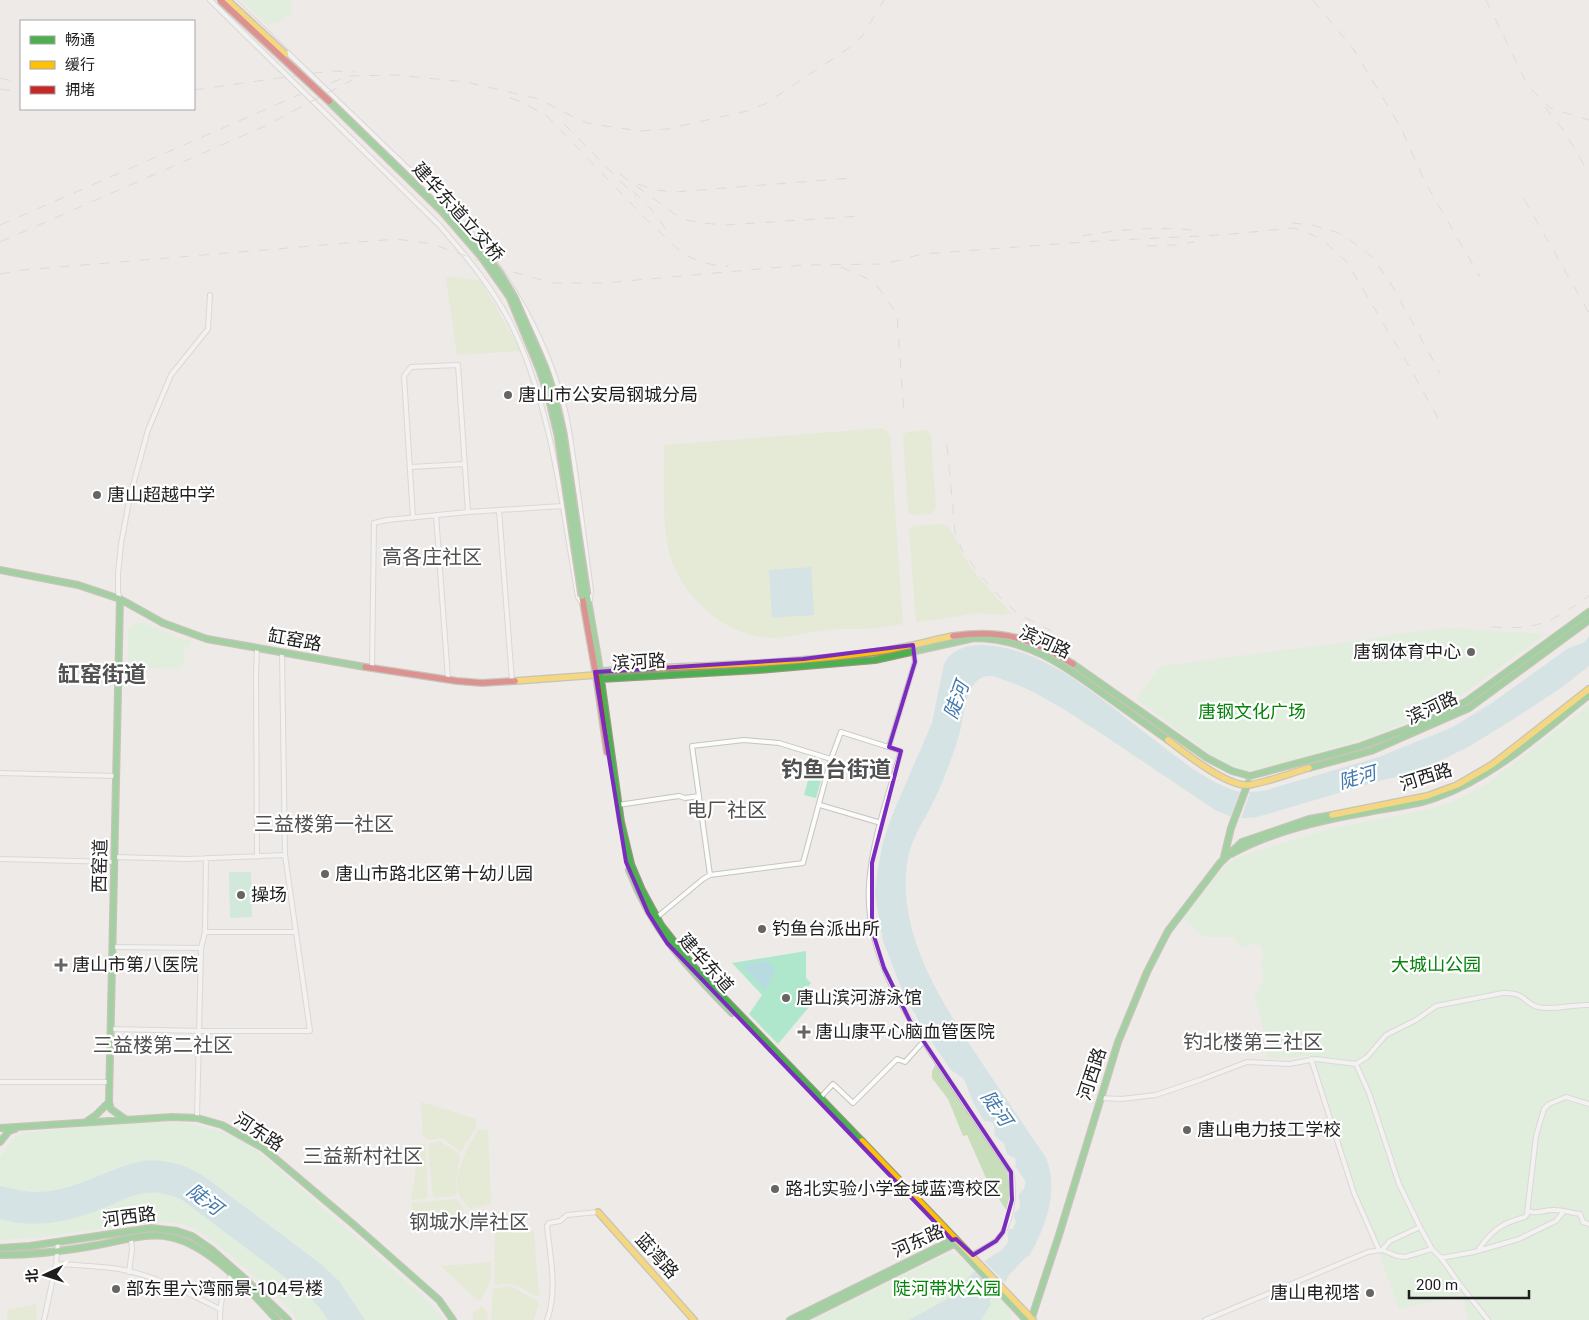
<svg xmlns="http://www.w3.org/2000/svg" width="1589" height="1320" font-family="Roboto,'Noto Sans SC',sans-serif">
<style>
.grass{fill:#dbecc4}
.forest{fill:#c8ddba}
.park{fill:#d3f4d2}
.pitch{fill:#afe7cd}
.water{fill:#b8dbe2}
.pier{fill:#edeae7}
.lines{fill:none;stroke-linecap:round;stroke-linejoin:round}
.street-casing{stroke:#c5c4c3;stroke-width:6}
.fast-casing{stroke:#97977e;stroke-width:8}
.slow-casing{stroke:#97977e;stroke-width:8}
.jam-casing{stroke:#97977e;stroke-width:8}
.street{stroke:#fcfcfb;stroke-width:4}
.fast{stroke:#4caf50;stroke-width:5.5}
.slow{stroke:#ffc107;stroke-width:5.5}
.jam{stroke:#c62828;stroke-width:5.5}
.rail{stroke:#cacac9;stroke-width:1;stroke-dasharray:10 10;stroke-linecap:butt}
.fast-bridge-casing{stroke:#a39883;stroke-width:9;stroke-linecap:butt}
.slow-bridge-casing{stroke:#a39883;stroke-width:9;stroke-linecap:butt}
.jam-bridge-casing{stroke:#a39883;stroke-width:9;stroke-linecap:butt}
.fast-bridge{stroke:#4caf50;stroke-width:6}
.slow-bridge{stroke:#ffc107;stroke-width:6}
.jam-bridge{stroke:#c62828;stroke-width:6}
.marked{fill:none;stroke:#7b2cbf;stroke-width:4;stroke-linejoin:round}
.poi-dot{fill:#666564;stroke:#fff;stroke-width:2}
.labels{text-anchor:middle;stroke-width:4.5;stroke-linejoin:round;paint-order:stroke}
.street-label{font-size:18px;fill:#1e1e1e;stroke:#fff}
.poi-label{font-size:18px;fill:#1e1e1e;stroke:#fff;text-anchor:start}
.park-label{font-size:18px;fill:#05840b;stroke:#fff}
.water-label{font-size:19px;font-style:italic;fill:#427aac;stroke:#fff}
.quarter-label{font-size:20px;fill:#515151;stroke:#fff}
.district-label{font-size:22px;font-weight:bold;fill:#515151;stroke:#fff}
</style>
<rect width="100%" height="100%" fill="#edeae7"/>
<path class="grass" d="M456 277 481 281 521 351 457 355 446 278Z
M883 428 887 431 890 435 903 624C895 625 886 627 877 628 859 630 841 628 824 630 806 633 788 638 771 638 725 637 680 595 669 552 661 518 665 480 664 445Z
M926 430 931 435 936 508 932 514 912 515 908 512 903 437 906 432Z
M944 524C955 531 958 549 966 560 979 579 995 596 1011 613L1002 615 975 613 943 619 916 622 909 529 912 526Z
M421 1102 476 1119V1127L462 1150 460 1151 442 1138 428 1140 423 1136Z
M479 1129 488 1130 491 1204 470 1209C467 1205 462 1201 460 1196 450 1177 469 1145 479 1129Z
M440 1141 460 1154 456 1181 457 1193 455 1196 433 1198 428 1146 431 1143Z
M420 1143 425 1144 428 1196 426 1199 411 1200Z
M455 1199 458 1200 465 1214 413 1221 412 1203Z
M534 1231 539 1296C532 1296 528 1291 522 1288 512 1283 504 1283 494 1285L495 1233Z
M490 1262C494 1275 488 1293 478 1301L441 1266Z
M507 1286 514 1288 539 1302 534 1320H491L493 1289Z
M36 1304 37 1320H7V1310Z
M482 1306 488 1312 487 1320H474L472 1314Z"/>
<path class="forest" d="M936 1064 1006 1169C1012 1184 1011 1194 1006 1210L986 1178 967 1135 963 1136 948 1099 932 1078V1071Z
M162 1230 173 1232 195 1240 231 1270H229C203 1248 191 1236 155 1233L62 1248V1243Z
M52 1245 54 1249 19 1253 0 1252V1250Z"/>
<path class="park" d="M242 0H291L292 13 280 21 268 25Z
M144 623 184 640H191L190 645 183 650 185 662 180 669 128 667V631C131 624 136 623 144 623Z
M1450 628 1546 634 1446 706 1373 736 1274 766 1240 772 1229 768 1136 699 1161 666 1349 642 1410 632Z
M1589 705V1320H1468L1462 1294 1399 1309 1340 1144 1313 1056 1268 1059 1262 1022 1254 995 1259 991 1264 975 1261 966 1264 955 1260 945 1252 944 1241 948 1233 937H1204L1182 917 1225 866 1239 857 1329 829 1426 810 1450 803 1487 784Z
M175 1122C207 1126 230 1132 258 1151L427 1300 444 1320H298C278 1294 252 1274 227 1253 216 1244 205 1234 192 1228 181 1222 167 1222 154 1221L41 1237 0 1240V1158L10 1142 22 1133 112 1124Z
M949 1253 962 1259 1007 1304 1011 1314 1010 1320H812Z"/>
<path class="pitch" d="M810 773 822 776 816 798 804 795Z
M229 872H251L252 917 230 918Z
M806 951V978L811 983 805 990 814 1001 778 1044 749 1014 762 995 732 963Z"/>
<path class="water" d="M811 567 814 615 772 618 769 570Z
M1589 636V666L1561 688 1515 718 1470 746 1436 763 1416 772 1379 781 1257 817C1241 820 1230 817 1215 810 1180 786 1145 763 1111 740 1079 719 1048 697 1013 683 1006 681 997 676 990 676 963 676 965 720 958 739 950 763 941 788 929 810 920 827 912 839 908 858 894 935 946 1009 986 1069 1006 1098 1025 1128 1045 1156 1060 1187 1046 1228 1029 1256L1026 1257 1009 1275 1006 1281 989 1300 991 1304 981 1320H909L947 1299 986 1260 1002 1250 1008 1242V1237L1007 1235 1009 1229H1013L1016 1222 1014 1217 1015 1212C1024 1208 1018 1201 1019 1194L1024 1189 1026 1182 1015 1166 1016 1162 1015 1158 1007 1154 1004 1143 999 1140 994 1134C996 1126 994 1120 984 1121L973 1102 964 1079 951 1070 927 1035 904 995 883 941 875 894 877 874 883 842 891 818 932 723 944 664C951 650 966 645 982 645 1050 648 1104 703 1156 741 1179 759 1205 780 1233 790 1244 794 1255 792 1267 790L1379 757 1453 727 1492 703 1567 649 1585 642Z
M767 961 775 970 766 989H764L742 965Z
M142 1161C166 1159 185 1164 205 1177L322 1265 339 1281 365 1320H328L318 1306 306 1293 182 1200C143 1182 127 1201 91 1213 62 1223 30 1228 0 1219V1186C11 1188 23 1192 34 1192 73 1193 105 1169 142 1161Z"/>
<path class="pier" d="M1241 789 1250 793 1240 822 1230 818Z
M983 1260 1007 1284 997 1294 974 1270Z"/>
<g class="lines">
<g class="street-casing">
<path id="street" d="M210 0 439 225C467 257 496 292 514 330 553 414 562 507 578 597L582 603
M233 0 448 207C505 267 542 326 564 406 570 429 572 453 576 477 581 515 586 553 591 591L590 600
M410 467 465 464
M499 510 512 681
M436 515 448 679
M413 518 404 376 411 367 458 365 468 512
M120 599 118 593V574L121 544 130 496 148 430 171 375 208 329 210 295
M257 648 256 675 257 857
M372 668 374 523 387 520 468 512 562 506
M889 747 915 662 913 645
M831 759 841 732 901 751C889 793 872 840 869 884 864 956 909 1020 947 1077 968 1109 989 1140 1011 1172 1016 1192 1012 1225 997 1240 990 1246 980 1250 973 1255
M0 773 116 776
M618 805 679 796 685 798 699 796
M820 805 881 823
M115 857 187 859 285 855
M0 859 115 862
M656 918 703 879 710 875 803 863 831 759 779 743 744 740 692 746 710 875
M205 932 206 858
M113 947 201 948
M111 1029 199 1031H310L285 855 282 653
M1311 1059 1354 1193 1379 1250
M0 1082H109
M820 1098 833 1084 853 1103 897 1059 905 1062 923 1042
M1100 1098 1121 1099 1156 1095 1200 1080 1247 1062 1289 1064 1316 1059 1356 1064
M197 1118 201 948 205 932H295
M1528 1211C1536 1215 1544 1210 1552 1210 1561 1209 1570 1213 1580 1214L1583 1222 1589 1224
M1479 1249C1492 1230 1502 1223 1525 1217L1527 1214 1536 1136 1544 1109 1549 1104 1566 1097 1589 1104
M1382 1250 1390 1241 1420 1227
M1441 1258 1474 1252 1519 1239 1556 1221 1564 1211
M56 1264C77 1265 98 1266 119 1269 154 1275 188 1293 220 1309
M129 1272 132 1250 131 1239
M44 1320 56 1264 58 1242
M220 1320C220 1304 222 1289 231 1276
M547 1320C558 1291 550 1256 547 1226L549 1223 560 1221 567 1215 598 1212
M1205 1320 1368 1252 1382 1250 1397 1256 1405 1257 1432 1249
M1488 1320 1461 1286 1441 1258 1432 1249 1420 1227 1399 1184 1369 1093 1356 1064 1367 1057 1386 1035 1416 1020 1436 1006 1503 993C1526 992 1523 1003 1538 1007 1555 1011 1572 1004 1589 1005"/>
</g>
<g class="fast-casing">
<path id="fast" d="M0 570 78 585 120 599 163 623 207 639 365 667
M587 595 598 658 621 822 631 864 642 890 661 925 694 967 862 1141
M120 599 109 1102 111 1109 125 1119
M1073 664 1207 758 1232 771 1250 776 1361 746 1415 726 1441 714 1467 701 1589 612
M654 668 603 671 596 675 601 679 758 670 875 660 974 638C1027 638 1065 666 1105 695 1126 710 1147 725 1168 740
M1309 768 1371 751 1469 708 1589 620
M1231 854C1273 831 1322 820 1368 812 1391 807 1414 806 1435 798 1494 777 1541 733 1589 695
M1224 857 1231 828 1248 783
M629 870C652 931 688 968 732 1013
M86 1122 96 1115 109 1102
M0 1128 172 1117 197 1118 222 1125 263 1148 353 1224 439 1300 453 1320
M0 1142 9 1131 15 1129
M947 1235 1026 1320
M0 1248 30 1246 151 1228 177 1231 192 1236 211 1249 244 1278 288 1320
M0 1255C33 1255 66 1251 98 1245 121 1241 147 1232 170 1237 208 1244 252 1292 277 1320
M790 1320 954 1239
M801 1320 954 1244 956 1240
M1031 1320 1059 1235 1118 1042 1147 972 1168 931 1220 863 1242 842 1309 819 1332 815"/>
</g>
<g class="slow-casing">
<path id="slow" d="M654 668C730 665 806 662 882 651 906 647 929 641 953 636
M515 681 596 675
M1168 740C1185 753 1227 787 1249 785 1269 782 1290 773 1309 768
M1332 815 1427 796 1457 785 1493 764 1589 689
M862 1141 1033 1320
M598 1212 694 1320"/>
</g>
<g class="jam-casing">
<path id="jam" d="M582 596 596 675 607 752
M953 636C1002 629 1031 638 1073 664
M365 667 457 681 482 683 515 681"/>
</g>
<use href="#street" class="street"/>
<use href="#fast" class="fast"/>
<use href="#slow" class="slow"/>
<use href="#jam" class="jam"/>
<path class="rail" d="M1313 0 1354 50 1401 128 1425 182 1480 277
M1486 0 1528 86 1550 108 1589 120
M0 78 21 83
M0 89 21 92
M194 90 315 73 336 71 355 72
M510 98 522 102 547 116 644 217 683 254 699 261 718 266H728
M1545 107 1564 131 1589 173
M564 124 636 197
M620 174 673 213 687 220 701 223 726 225 861 216
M638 184 655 190 675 192 852 178
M633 191 651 209 666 229
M1524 199 1589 313
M1292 223 1312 225 1336 232 1346 237 1370 255 1389 280 1440 373
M0 225 301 94 349 76 396 75 466 82 539 99 581 121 592 124 640 131 667 129 747 111 765 104 849 48 863 35 884 0
M1082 236C1119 229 1161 226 1199 231
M0 242 265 126 352 80
M1147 246 1175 245 1194 242
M841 267 866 278 878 287 897 314 904 414
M0 274 23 270 396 239 432 244 506 270 552 283H604L804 265 885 264 922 254 1098 241 1221 235 1294 228 1315 236 1326 243 1346 261 1409 366 1439 420
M947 445 954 521 955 532 962 550 980 575 998 595 1017 613 1057 634
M1492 627C1540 630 1551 622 1589 596"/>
<g class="fast-bridge-casing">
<path id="fast-bridge" d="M329 101 442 211 481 256 510 297 540 370 549 397 558 435 582 596
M473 238 500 274 514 297 545 368 554 395 563 433 587 595"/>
</g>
<g class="slow-bridge-casing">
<path id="slow-bridge" d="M227 0 285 54"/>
</g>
<g class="jam-bridge-casing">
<path id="jam-bridge" d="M220 0 329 101"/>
</g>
<use href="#fast-bridge" class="fast-bridge"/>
<use href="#slow-bridge" class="slow-bridge"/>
<use href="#jam-bridge" class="jam-bridge"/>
</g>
<path d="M0 0H1589V1320H0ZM913 645 915 662 889 747 901 751 872 863V930L884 968 910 1021 1011 1172 1012 1200 1003 1232 996 1241 973 1255 956 1239 952 1240 667 943 648 913 626 862 595 672 803 659Z" fill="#edeae7" fill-opacity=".55" fill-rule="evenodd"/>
<path class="marked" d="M913 645 915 662 889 747 901 751 872 863V930L884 968 910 1021 1011 1172 1012 1200 1003 1232 996 1241 973 1255 956 1239 952 1240 667 943 648 913 626 862 595 672 803 659Z"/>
<g class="poi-dot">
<circle cx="508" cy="395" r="5"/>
<circle cx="97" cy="495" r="5"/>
<circle cx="1471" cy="652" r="5"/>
<circle cx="325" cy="874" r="5"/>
<circle cx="241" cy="895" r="5"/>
<circle cx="762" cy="929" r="5"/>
<path d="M58.5 957.5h5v5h5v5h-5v5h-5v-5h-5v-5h5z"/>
<circle cx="786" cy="998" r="5"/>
<path d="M801.5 1024.5h5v5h5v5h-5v5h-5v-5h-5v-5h5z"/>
<circle cx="1187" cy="1130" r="5"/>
<circle cx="775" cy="1189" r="5"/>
<circle cx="116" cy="1289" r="5"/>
<circle cx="1370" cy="1293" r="5"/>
</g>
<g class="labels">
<g class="street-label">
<text transform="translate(458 212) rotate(48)" y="6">建华东道立交桥</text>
<text transform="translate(295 640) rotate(10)" y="6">缸窑路</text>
<text transform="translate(1045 642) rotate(24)" y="6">滨河路</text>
<text transform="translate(639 662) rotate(-3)" y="6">滨河路</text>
<text transform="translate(1432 708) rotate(-25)" y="6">滨河路</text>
<text transform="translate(1426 777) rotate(-17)" y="6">河西路</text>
<text transform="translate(100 866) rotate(-89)" y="6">西窑道</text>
<text transform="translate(706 963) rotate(48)" y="6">建华东道</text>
<text transform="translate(1092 1074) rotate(-72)" y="6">河西路</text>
<text transform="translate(259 1132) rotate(33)" y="6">河东路</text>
<text transform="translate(129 1217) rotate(-7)" y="6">河西路</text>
<text transform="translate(918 1241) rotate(-24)" y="6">河东路</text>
<text transform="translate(657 1256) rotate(48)" y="6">蓝湾路</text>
</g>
<g class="poi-label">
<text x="518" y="401">唐山市公安局钢城分局</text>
<text x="107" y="501">唐山超越中学</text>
<text x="1461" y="658" text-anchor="end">唐钢体育中心</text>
<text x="335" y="880">唐山市路北区第十幼儿园</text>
<text x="251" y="901">操场</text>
<text x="772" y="935">钓鱼台派出所</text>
<text x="72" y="971">唐山市第八医院</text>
<text x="796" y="1004">唐山滨河游泳馆</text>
<text x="815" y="1038">唐山康平心脑血管医院</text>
<text x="1197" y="1136">唐山电力技工学校</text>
<text x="785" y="1195">路北实验小学金域蓝湾校区</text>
<text x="126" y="1295">部东里六湾丽景-104号楼</text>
<text x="1360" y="1299" text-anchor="end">唐山电视塔</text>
</g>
<g class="park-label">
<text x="1252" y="718">唐钢文化广场</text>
<text x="1436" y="971">大城山公园</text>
<text x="947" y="1295">陡河带状公园</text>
</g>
<g class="water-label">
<text transform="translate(956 700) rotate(-70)" y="7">陡河</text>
<text transform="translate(1357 777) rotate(-16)" y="7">陡河</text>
<text transform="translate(997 1108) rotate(55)" y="7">陡河</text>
<text transform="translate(205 1199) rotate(37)" y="7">陡河</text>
</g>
<g class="quarter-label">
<text x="432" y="564">高各庄社区</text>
<text x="727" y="817">电厂社区</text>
<text x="324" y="831">三益楼第一社区</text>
<text x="1253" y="1049">钓北楼第三社区</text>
<text x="163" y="1052">三益楼第二社区</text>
<text x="363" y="1163">三益新村社区</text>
<text x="469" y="1229">钢城水岸社区</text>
</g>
<g class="district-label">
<text x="102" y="682">缸窑街道</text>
<text x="836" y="777">钓鱼台街道</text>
</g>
</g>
<rect x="20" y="20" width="175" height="90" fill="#ffffff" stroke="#a5a5a5"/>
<rect x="30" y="36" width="25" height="8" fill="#4caf50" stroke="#a5a5a5"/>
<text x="65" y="45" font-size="15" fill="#1e1e1e">畅通</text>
<rect x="30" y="61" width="25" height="8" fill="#ffc107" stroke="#a5a5a5"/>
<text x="65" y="70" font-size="15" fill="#1e1e1e">缓行</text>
<rect x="30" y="86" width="25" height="8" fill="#c62828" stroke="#a5a5a5"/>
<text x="65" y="95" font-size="15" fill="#1e1e1e">拥堵</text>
<g transform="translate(45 1275) rotate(266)" stroke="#ffffff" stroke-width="4" paint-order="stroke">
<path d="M0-4L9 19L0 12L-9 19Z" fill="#1e1e1e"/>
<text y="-8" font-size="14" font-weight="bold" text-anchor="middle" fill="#1e1e1e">北</text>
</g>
<path d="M1409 1290v8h120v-8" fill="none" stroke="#1e1e1e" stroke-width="2.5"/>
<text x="1416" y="1290" font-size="15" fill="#1e1e1e" stroke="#ffffff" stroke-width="4" paint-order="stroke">200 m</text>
</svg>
